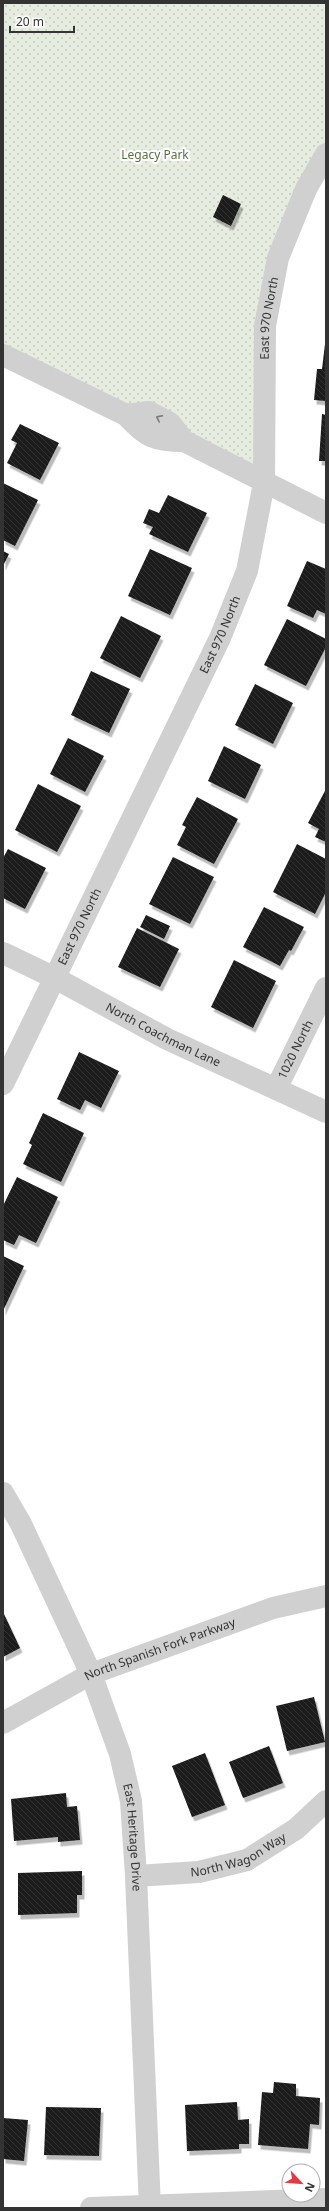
<svg xmlns="http://www.w3.org/2000/svg" width="329" height="2211" font-family="'Noto Sans',sans-serif">
<style>
.park{fill:url(#park-dots)}
.building{fill:url(#building-back-hatch);filter:url(#shadow)}
.lines{fill:none;stroke-linecap:round;stroke-linejoin:round}
.minor{stroke:#d0d0d0;stroke-width:22}
.tertiary{stroke:#d0d0d0;stroke-width:22}
.oneway{stroke:#7a7a7a}
.labels{text-anchor:middle;stroke-width:4;stroke-linejoin:round;paint-order:stroke}
.park-label{font-size:12px;fill:#56703f;stroke:#fff}
.street-label{font-size:12px;fill:#333;stroke:#fff}
</style>
<defs>
<pattern id="park-dots" width="8" height="8" patternUnits="userSpaceOnUse"><rect width="8" height="8" fill="#e6ecdf"/><path d="M2 2h.1M6 6h.1" fill="none" stroke="#c6cbc0" stroke-width="1.8" stroke-linecap="round"/></pattern>
<pattern id="building-back-hatch" width="6" height="6" patternUnits="userSpaceOnUse"><rect width="6" height="6" fill="#1a1a1a"/><path d="M-1 5l2 2M0 0l6 6M5-1l2 2" fill="none" stroke="#333"/></pattern>
<filter id="shadow"><feDropShadow dx="2.5" dy="4.5" stdDeviation="0" flood-color="#0004"/></filter>
</defs>
<rect width="100%" height="100%" fill="#fff"/>
<path class="park" d="M3 3H326V154L278 258 264 483 3 358Z"/>
<path class="building" d="M223 195 241 204 231 226 213 217Z
M325 344H326V401L314 400 317 369H322Z
M322 414 326 415V461H319Z
M20 424 59 443 40 480 7 463 17 443 11 440Z
M3 483 38 500 15 546 3 540Z
M168 495 207 513 188 552 149 534 153 527 143 523 149 509 159 513Z
M150 549 192 568 170 615 128 596Z
M3 551 9 554 3 566Z
M307 561 326 569V614L317 610 313 618 287 606Z
M121 616 161 636 140 678 100 658Z
M287 619 326 639V647L306 686 264 665Z
M91 671 130 689 109 733 71 715Z
M255 684 293 703 273 744 235 725Z
M68 738 104 756 85 792 50 774Z
M224 746 261 765 245 799 208 781Z
M38 784 81 806 57 852 15 830Z
M326 789V842L315 837 319 829 308 823Z
M197 797 238 819 214 864 177 845 186 827 182 825Z
M297 844 326 859V892L315 914 273 892Z
M8 849 46 868 25 909 3 898V858Z
M173 857 214 877 190 924 149 904Z
M264 907 304 927 291 951 289 950 280 966 243 947Z
M146 915 170 926 164 939 140 927Z
M137 928 179 949 160 987 118 967Z
M234 960 276 981 253 1028 211 1007Z
M79 1052 119 1071 101 1108 85 1100 80 1110 57 1099Z
M43 1113 84 1133 61 1182 23 1164 32 1145 29 1143Z
M17 1177 58 1197 36 1243 19 1235 14 1245 3 1240V1206Z
M3 1256 24 1266 3 1311Z
M3 1612 20 1648 3 1657Z
M314 1697 325 1742 287 1751 276 1706Z
M269 1746 283 1783 243 1798 229 1762Z
M205 1753 225 1805 192 1817 172 1766Z
M66 1793 67 1807 77 1806 80 1840 58 1842V1837L14 1841 11 1799Z
M82 1871V1895H77V1913L18 1915V1873Z
M274 2082 296 2084V2096L320 2098 319 2125 310 2124 308 2149 258 2145 262 2092 273 2093Z
M237 2102 238 2120 249 2119V2144H239V2149L187 2151 185 2105Z
M46 2107 101 2108 99 2156 44 2155Z
M3 2118 28 2120 24 2161 3 2159Z"/>
<g class="lines">
<g class="minor">
<path d="M3 355 126 415C146 437 154 441 184 441"/>
<path d="M126 415 149 412 170 423 184 441 326 513"/>
<path id="s1" d="M3 953 55 978 167 1039 326 1112"/>
<path id="s2" d="M3 1084 220 638 247 571 264 483 265 326 278 258 306 189 326 154"/>
<path id="s3" d="M276 1089 326 988"/>
<path id="s4" d="M3 1493 21 1524 91 1674 120 1754 131 1801 136 1876 150 2208"/>
<path id="s5" d="M136 1876 199 1872 247 1860 296 1829 326 1801"/>
<path d="M91 2208 326 2199"/>
</g>
<path class="tertiary" id="s6" d="M3 1723 91 1674 273 1608 326 1596"/>
</g>
<defs><path id="oneway-chevron" d="M-2-3.5L2.5 0L-2 3.5" fill="none" stroke-width="1.6" stroke-linecap="round" stroke-linejoin="round"/></defs>
<use class="oneway" href="#oneway-chevron" transform="translate(159 418) rotate(-153)"/>
<g class="labels">
<g class="park-label">
<text x="155" y="159">Legacy Park</text>
</g>
<g class="street-label">
<text dy="4" stroke="none"><textPath href="#s2" startOffset="823">East 970 North</textPath></text>
<text dy="4" stroke="none"><textPath href="#s2" startOffset="499">East 970 North</textPath></text>
<text dy="4" stroke="none"><textPath href="#s2" startOffset="175">East 970 North</textPath></text>
<text dy="4" stroke="none"><textPath href="#s1" startOffset="180">North Coachman Lane</textPath></text>
<text dy="4" stroke="none"><textPath href="#s3" startOffset="44">1020 North</textPath></text>
<text dy="4" stroke="none"><textPath href="#s6" startOffset="174">North Spanish Fork Parkway</textPath></text>
<text dy="4" stroke="none"><textPath href="#s4" startOffset="371">East Heritage Drive</textPath></text>
<text dy="4" stroke="none"><textPath href="#s5" startOffset="106">North Wagon Way</textPath></text>
</g>
</g>
<rect width="329" height="2211" fill="none" stroke="#333333" stroke-width="8"/>
<g transform="translate(301 2183) rotate(116)"><circle r="19" fill="#ffffff" stroke="#adadad"/>
<path d="M0-3L7 15L0 10L-7 15Z" fill="#e63946"/>
<text y="-6" font-size="11" font-weight="bold" text-anchor="middle" fill="#333333">N</text>
</g>
<path d="M10 26v6h64v-6" fill="none" stroke="#333333" stroke-width="2"/>
<text x="16" y="26" font-size="12" fill="#333333" stroke="#ffffff" stroke-width="3" paint-order="stroke">20 m</text>
</svg>
